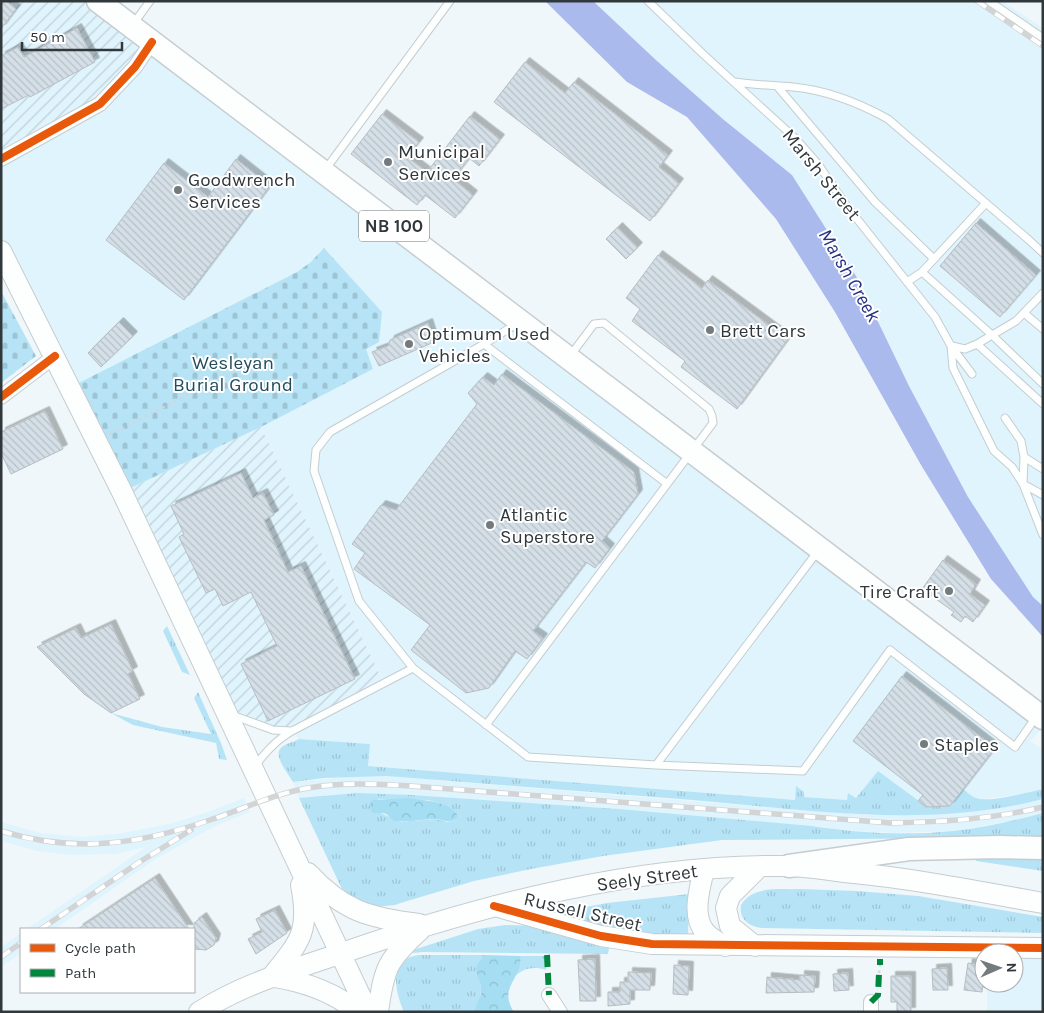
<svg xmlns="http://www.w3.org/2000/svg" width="1044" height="1013" font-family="Karla,sans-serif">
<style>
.built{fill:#e0f4fd}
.industrial{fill:url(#industrial-furrows)}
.grass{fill:url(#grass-tufts);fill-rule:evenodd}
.forest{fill:url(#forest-crowns)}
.cemetery{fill:url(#cemetery-stones)}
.water{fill:#aabaed}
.building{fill:url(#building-back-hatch);stroke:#b7bdc1;filter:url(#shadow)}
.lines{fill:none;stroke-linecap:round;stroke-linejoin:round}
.lane-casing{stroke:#c5cdd0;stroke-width:9}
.street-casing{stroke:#c5cdd0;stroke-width:16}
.secondary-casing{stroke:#c5cdd0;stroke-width:22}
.primary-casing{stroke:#c5cdd0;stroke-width:25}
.path{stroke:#d3d6d8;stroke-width:2.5;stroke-dasharray:2.5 4;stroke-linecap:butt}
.lane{stroke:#fdfefe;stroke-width:7}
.street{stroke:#fdfefe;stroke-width:14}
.secondary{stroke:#fdfefe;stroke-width:20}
.primary{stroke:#fdfefe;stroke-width:22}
.rail-casing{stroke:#d2d4d5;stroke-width:5.5}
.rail{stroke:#fff;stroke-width:4;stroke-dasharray:11;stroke-linecap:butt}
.quiet{stroke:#00873e;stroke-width:6;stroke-dasharray:12 6;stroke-linecap:butt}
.cycleway-casing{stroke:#fff;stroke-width:11}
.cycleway{stroke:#e8590c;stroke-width:8}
.poi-dot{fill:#737b7e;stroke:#fff;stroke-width:2}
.labels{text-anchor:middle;stroke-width:4;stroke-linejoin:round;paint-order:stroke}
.shield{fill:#fff;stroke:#6e7476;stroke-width:1}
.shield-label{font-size:18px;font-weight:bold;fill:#30383c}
.poi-label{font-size:19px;fill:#30383c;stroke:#fff;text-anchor:start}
.street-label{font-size:19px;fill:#30383c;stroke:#fff}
.park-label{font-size:19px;fill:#234d5d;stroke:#fff}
.water-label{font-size:20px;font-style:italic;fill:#263282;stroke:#fff}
</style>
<defs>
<pattern id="industrial-furrows" width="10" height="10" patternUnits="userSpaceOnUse" patternTransform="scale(1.25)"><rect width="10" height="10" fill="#e0f4fd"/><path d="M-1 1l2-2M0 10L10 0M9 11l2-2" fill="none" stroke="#c0d2da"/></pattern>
<pattern id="grass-tufts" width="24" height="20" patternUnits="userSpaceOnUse" patternTransform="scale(1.25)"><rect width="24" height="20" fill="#b6e4f6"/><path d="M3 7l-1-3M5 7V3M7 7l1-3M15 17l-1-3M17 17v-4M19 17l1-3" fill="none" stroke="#9dc4d4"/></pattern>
<pattern id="forest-crowns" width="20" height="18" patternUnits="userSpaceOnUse" patternTransform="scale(1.25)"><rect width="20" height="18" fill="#a5ddf3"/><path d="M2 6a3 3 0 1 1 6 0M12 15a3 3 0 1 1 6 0" fill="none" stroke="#8ebed1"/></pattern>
<pattern id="cemetery-stones" width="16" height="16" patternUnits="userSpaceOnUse" patternTransform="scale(1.25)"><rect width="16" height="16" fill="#b6e4f6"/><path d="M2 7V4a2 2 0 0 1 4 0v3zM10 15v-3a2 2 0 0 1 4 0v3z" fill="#9dc4d4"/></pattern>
<pattern id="building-back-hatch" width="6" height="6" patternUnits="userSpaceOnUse" patternTransform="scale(1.25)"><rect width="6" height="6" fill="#d5dfe7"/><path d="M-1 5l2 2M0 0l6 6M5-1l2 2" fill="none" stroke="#b7c0c7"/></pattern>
<filter id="shadow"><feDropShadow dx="4.5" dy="-4.5" stdDeviation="0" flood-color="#0004"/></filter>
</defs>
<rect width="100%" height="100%" fill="#eff7fa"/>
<path class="built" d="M593 1H1002L1043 28V606L1033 597 968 497 909 386 856 276 792 175 724 120 657 61Z
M152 42 1043 728 1030 741 1043 750V789L1016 795 983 799 975 798 950 806 926 807 856 799 849 793 848 800 804 797 795 800 368 766 369 744 299 739 292 731 384 682 261 427 373 369 324 248 311 262 297 272 71 387 1 251V159Z
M357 776H386L812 811 969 812 1006 807 1043 799V813L1017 820 955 831 893 833 842 830 812 826 619 809 412 795 299 798 293 782Z
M244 798 250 812 215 826 154 860 55 929H27L146 847 115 854 70 855 37 851 1 841V822L41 833 82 837 123 833 169 824 205 813Z
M21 933V953L1 967V947Z
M1043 948V1012H987V983H1014V953Z"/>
<path class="industrial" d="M1 1H98L152 42 118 85 1 159Z
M261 427 384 683 292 731H280L228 713 122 492Z"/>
<path class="grass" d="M167 626 190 675 182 672 163 631Z
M198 692 221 743 227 760 219 759 216 743 133 725 111 713 162 727 211 734 194 698Z
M299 739 370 744 368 766 795 800 796 786 804 792V797L847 800 848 793 856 798 878 771 927 807 950 806 963 789C967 792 972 797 976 798 990 803 1028 792 1043 789V799C928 829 808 810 692 800 590 792 488 784 386 776L324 778 293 782C289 775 274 757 280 749 283 744 294 742 299 739Z
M358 793 412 795 619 809 812 826C858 833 906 836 953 831 983 828 1013 821 1043 813V839L964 838 722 840 603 856 531 869 474 881 394 905 376 907 358 900 347 894 341 887 299 798ZM378 799 428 800 442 804 457 814V818L453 821 448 822 436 819 400 822 381 813Z
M977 854H1043V871L976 861Z
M800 889 857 891 918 896 1043 917V933L762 928C749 926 739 920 741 905 753 885 780 890 800 889Z
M689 894 688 939 617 933 554 913 607 903Z
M505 925 538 926 610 943 608 954 423 952 413 953 410 951 478 929Z
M419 955H484C471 973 480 971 481 989 481 997 478 1005 474 1012H404C395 991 387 959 419 955Z
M520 956H546V970C534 966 523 968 514 977L519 967Z"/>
<path class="forest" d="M409 798C425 801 445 800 457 814V818C449 825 444 819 435 819 425 819 402 823 395 821 391 820 389 816 386 814 380 811 376 816 371 811L370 804 372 800Z
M484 955 520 956C524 978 497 986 514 1012H474L481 994V987L476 970 477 965Z"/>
<path class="cemetery" d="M324 248 382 312 379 342 366 349 373 369 261 427 122 492 71 387 297 272 311 262Z
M1 291 36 356 1 383Z"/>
<path class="water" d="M545 1H593L657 61 724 120 792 175 856 276 909 386 968 497 1033 597 1043 606V637L991 579 921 465 835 312 776 219 687 117 627 82Z"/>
<path class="building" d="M1 1H6L16 9 1 29Z
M77 28 95 62 30 97 29 95 1 109V56L18 47 24 57Z
M525 62 565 93 574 82 668 155 659 167 679 183 650 221 494 102Z
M382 114 419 142 407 157 427 172 470 116 500 139 479 166 469 158 453 179 473 195 455 218 425 195 417 205 351 154Z
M236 159 270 186 184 300 106 240 164 163 208 197Z
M976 223 1036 275 1000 317 940 266Z
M618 227 638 247 626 259 606 239Z
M658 255 702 288 708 280 788 339 737 409 681 367 685 361 632 321 640 309 626 298Z
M119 322 133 336 101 367 88 353Z
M428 323 434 342 379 366 372 352 388 346 390 340Z
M502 374 634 472 638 494 602 541 610 548 595 568 586 562 533 631 543 638 527 659 515 651 489 688 466 693 411 650 430 625 354 569 365 553 352 544 381 505 396 510 477 404 468 393 483 377 494 385Z
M45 411 63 449 11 474 1 453V432Z
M241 473 253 498 263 493 274 515 264 520 288 572 301 566 355 679 268 721 241 664 277 646 251 592 223 606 215 589 206 593 179 537 184 534 171 506Z
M943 560 976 584 970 594 985 605 973 622 965 616 961 622 951 615 954 612 922 589Z
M111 624 133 671 128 674 140 699 111 713 84 694 37 647 76 628 81 638Z
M902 676 995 748 950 806 926 807 918 801 923 795 853 741Z
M155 878 189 929H78Z
M275 910 287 933 256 954 248 939 262 932 256 919Z
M202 917 216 938 214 945 206 950 194 949V923Z
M595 959 596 1001H580L578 960Z
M968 963 984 965 982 992 964 990Z
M674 965 689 966 688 995 673 994Z
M947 968 948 990H933L932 969Z
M628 972 651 973 650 990H630V1004L608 1006V992H620V982H628Z
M848 973 849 990 834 991 833 974Z
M800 975 815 976 814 992 766 993 767 977 800 980Z
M891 976H911V1012H897V1002H891Z"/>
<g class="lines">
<g class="lane-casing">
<path id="lane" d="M648 1 703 54 796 139 818 164 846 205 935 317 951 346 972 374
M989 1 1043 38
M134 23 150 1
M735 82C754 85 773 85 793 87 826 90 859 103 888 119L1029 240 1043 253
M777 86 875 202 934 259
M325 170 450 1
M922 272 992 335 1043 384
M907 282 922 272 986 203
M1024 313 1043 329
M518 323 484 344 666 483
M484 344 330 432 316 450 314 471 359 601 413 668 528 757 656 765
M977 344 1043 404
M951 346 953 368 994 451 1012 467 1023 484 1043 535
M952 346 965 349 977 344 1016 321 1043 293
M1005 418 1021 441 1024 457 1023 484 1043 495
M1024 457 1043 469
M818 551 656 765 803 771 890 650 1015 747 1036 717
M232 715 273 730 291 731
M486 725 713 423 712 416 709 409 604 323 594 324 570 356
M254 767C265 753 276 740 292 731L413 668"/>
</g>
<g class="street-casing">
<path id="street" d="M1 159 100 104 135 67 152 42
M1 397 55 356
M549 995 560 1012
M871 1012V1002"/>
</g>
<g class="secondary-casing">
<path id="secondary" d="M1 251 122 492 368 1012
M704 869C700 888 691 915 705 932 710 938 718 942 725 946
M308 873C343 911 369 918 419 924
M495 906 601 936 652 944 1043 948
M755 946 730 926 726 908 730 896 759 867
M273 975C301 941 310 930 301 885
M274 977C305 982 334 992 358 1012
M199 1012C245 983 297 968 348 951 489 903 638 864 788 866 807 866 826 870 844 872 911 878 977 891 1043 903
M378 1012C384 968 387 960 420 930"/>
</g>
<g class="primary-casing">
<path id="primary" d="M98 1 1043 718
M789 866 909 849 1000 847 1043 848"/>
</g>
<path class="path" d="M110 434 276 351
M879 973 880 965"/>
<use href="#lane" class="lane"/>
<use href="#street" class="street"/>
<use href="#secondary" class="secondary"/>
<use href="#primary" class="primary"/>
<g class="rail-casing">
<path id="rail" d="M977 1 1043 46
M1 831C73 853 137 845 207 821 241 810 273 794 308 788 342 782 377 784 411 786L891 823C942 822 993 819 1043 807
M41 929 138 863 191 830
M1 957 21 943"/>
</g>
<use href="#rail" class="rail"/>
<path class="quiet" d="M547 955 549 995
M880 965V959
M871 1002 878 995 879 973"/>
<g class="cycleway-casing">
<path id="cycleway" d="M1 159 100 104 135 67 152 42
M1 397 55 356
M494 906 601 936 652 944 1043 948"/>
</g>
<use href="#cycleway" class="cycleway"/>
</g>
<g class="poi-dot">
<circle cx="388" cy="162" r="5"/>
<circle cx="178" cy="190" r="5"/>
<circle cx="710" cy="330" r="5"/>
<circle cx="409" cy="344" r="5"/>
<circle cx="490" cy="525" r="5"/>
<circle cx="949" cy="591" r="5"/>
<circle cx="924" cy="744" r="5"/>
</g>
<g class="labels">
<rect class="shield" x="359" y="210.5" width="70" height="31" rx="4"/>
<g class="shield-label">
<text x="394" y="232">NB 100</text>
</g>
<g class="poi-label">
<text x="398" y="158">Municipal<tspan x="398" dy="22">Services</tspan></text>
<text x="188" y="186">Goodwrench<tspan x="188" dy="22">Services</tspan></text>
<text x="720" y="337">Brett Cars</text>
<text x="419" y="340">Optimum Used<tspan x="419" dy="22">Vehicles</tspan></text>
<text x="500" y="521">Atlantic<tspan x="500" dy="22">Superstore</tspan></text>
<text x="939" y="598" text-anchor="end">Tire Craft</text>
<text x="934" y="751">Staples</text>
</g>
<g class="street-label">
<text transform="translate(822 174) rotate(51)" y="7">Marsh Street</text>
<text transform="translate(647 877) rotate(-8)" y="7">Seely Street</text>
<text transform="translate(583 911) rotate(13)" y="7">Russell Street</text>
</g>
<g class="park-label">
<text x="233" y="369">Wesleyan<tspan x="233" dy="22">Burial Ground</tspan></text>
</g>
<g class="water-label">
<text transform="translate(850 275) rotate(60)" y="7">Marsh Creek</text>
</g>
</g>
<rect width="1044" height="1013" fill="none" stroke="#30383c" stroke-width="5"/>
<rect x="20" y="928" width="175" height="65" fill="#ffffff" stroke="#acafb1"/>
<rect x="30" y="944" width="25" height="8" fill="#e8590c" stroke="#acafb1"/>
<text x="65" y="953" font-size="15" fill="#30383c">Cycle path</text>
<rect x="30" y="969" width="25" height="8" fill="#00873e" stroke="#acafb1"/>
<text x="65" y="978" font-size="15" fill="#30383c">Path</text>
<g transform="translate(999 968) rotate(88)"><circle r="24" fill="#ffffff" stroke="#acafb1"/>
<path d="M0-4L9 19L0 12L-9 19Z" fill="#737b7e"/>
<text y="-8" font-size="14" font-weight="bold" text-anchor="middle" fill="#30383c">N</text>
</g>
<path d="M22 42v8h100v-8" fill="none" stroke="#30383c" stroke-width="2.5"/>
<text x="30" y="42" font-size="15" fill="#30383c" stroke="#ffffff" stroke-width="4" paint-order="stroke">50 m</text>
</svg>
